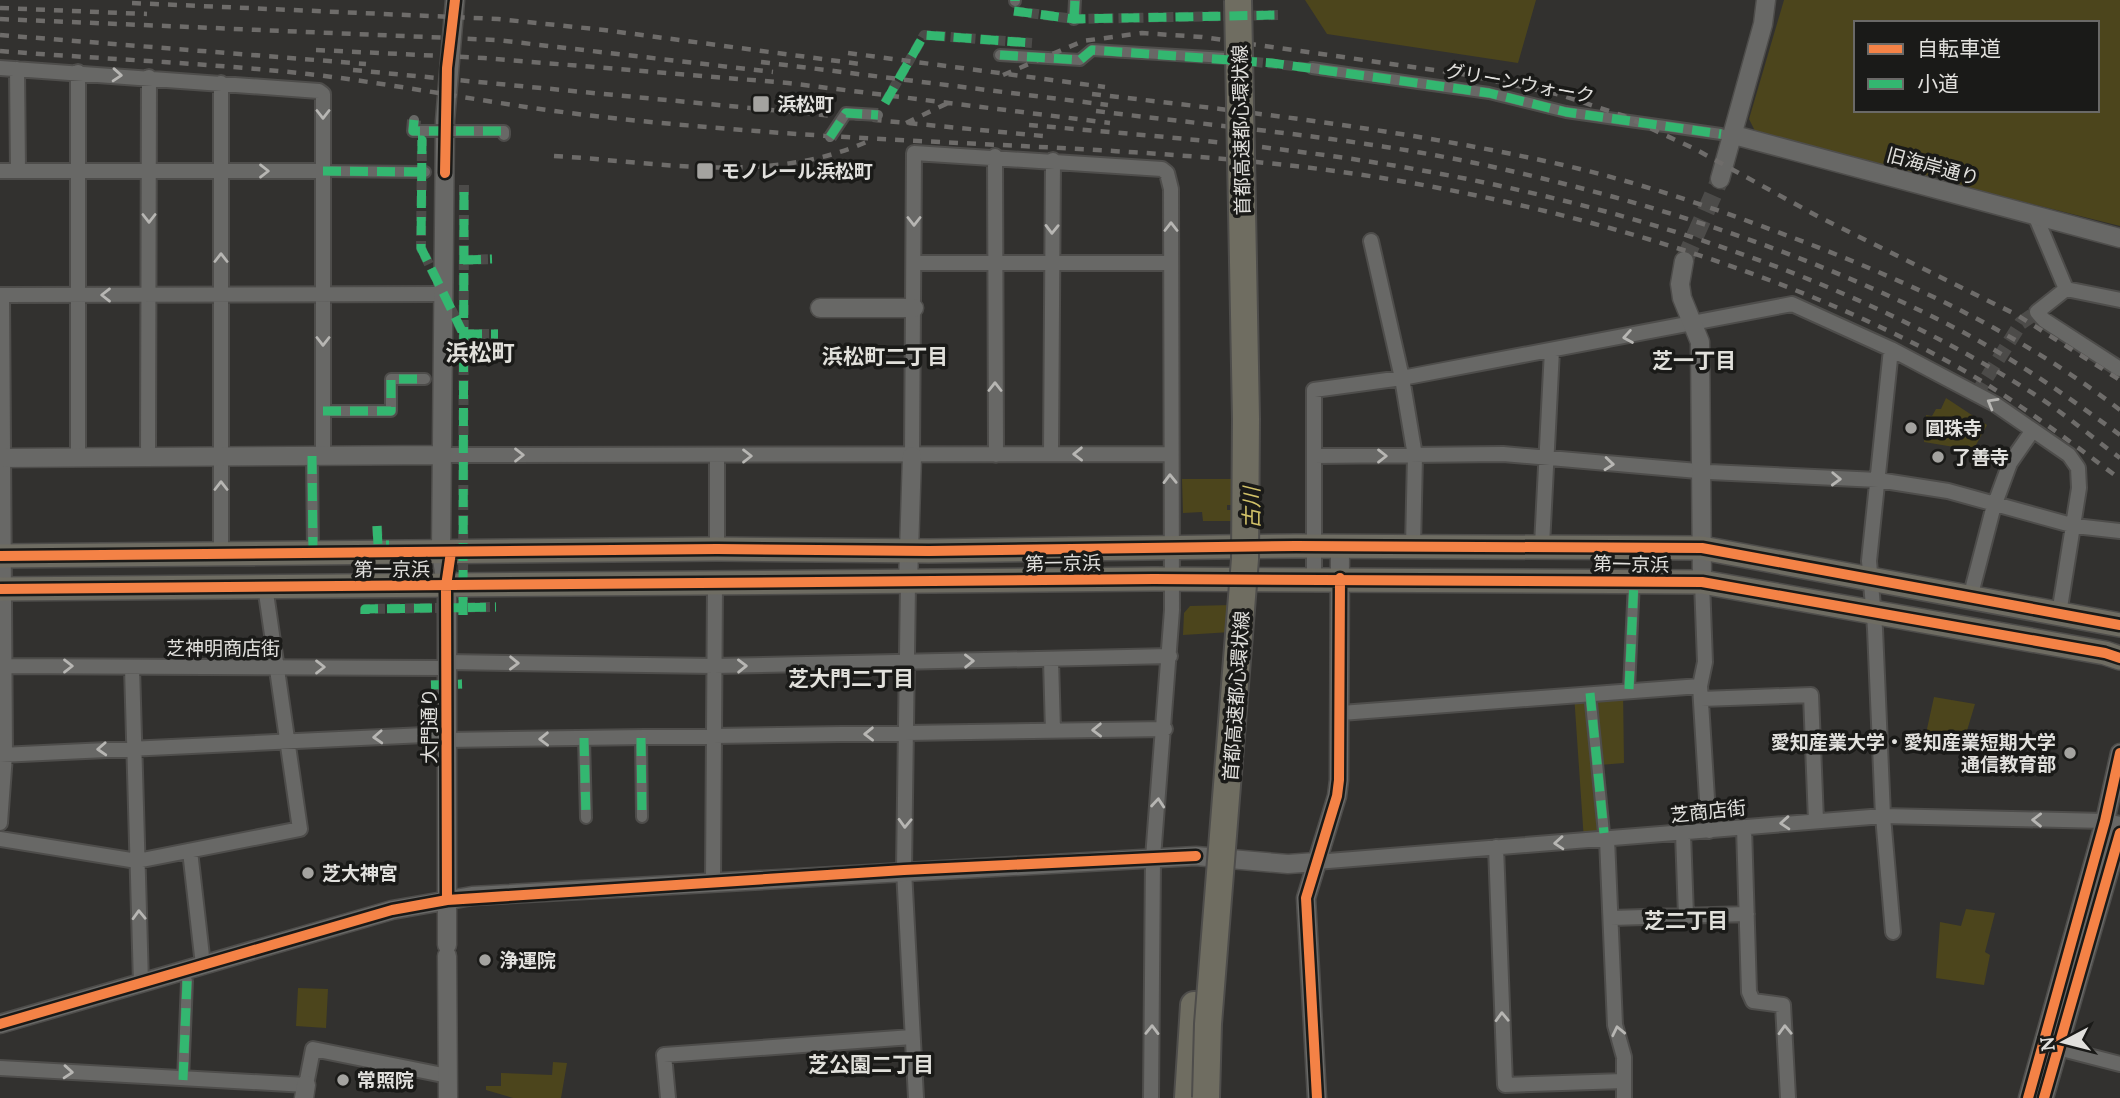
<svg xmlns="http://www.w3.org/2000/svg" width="2120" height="1098" font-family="Lora,'Noto Sans JP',serif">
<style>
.green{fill:#4c451c;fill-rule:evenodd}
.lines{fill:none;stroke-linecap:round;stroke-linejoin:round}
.pedestrian-tunnel{stroke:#4c4b49;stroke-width:10;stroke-dasharray:10 5;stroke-linecap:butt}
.minor-tunnel{stroke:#4c4b49;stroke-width:14;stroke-dasharray:14 7;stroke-linecap:butt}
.tertiary-tunnel{stroke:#4c4b49;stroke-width:18;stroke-dasharray:18 9;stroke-linecap:butt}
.pedestrian-casing{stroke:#4e4d4b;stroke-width:14}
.minor-casing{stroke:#4e4d4b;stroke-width:18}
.tertiary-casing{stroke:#4e4d4b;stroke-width:21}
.trunk-casing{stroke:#4e4d4b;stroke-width:26}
.motorway-casing{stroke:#4e4d4b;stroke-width:30}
.pedestrian{stroke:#686866;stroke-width:10}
.minor{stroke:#686866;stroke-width:14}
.tertiary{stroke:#686866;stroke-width:18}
.trunk{stroke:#6e6c62;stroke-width:23}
.motorway{stroke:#6f6d61;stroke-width:26}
.rail{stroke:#6e6c6a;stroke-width:4.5;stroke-dasharray:9 9;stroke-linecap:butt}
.pedestrian-bridge-casing{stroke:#4e4d4b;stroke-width:14;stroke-linecap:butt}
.motorway-bridge-casing{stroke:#4e4d4b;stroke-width:30;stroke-linecap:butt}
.pedestrian-bridge{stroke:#686866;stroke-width:10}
.motorway-bridge{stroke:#6f6d61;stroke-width:26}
.quiet{stroke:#33b770;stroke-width:9;stroke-dasharray:18 9;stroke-linecap:butt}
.cycleway-casing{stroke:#1a1a18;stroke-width:15}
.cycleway{stroke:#f48246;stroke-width:10}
.oneway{stroke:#b7b6b3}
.poi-dot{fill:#a4a3a0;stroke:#1a1a18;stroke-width:2.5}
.labels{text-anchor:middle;stroke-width:7;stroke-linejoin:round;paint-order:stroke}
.street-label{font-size:19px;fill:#e1e0dd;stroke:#1a1a18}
.poi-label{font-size:19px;font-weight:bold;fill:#e1e0dd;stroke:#1a1a18;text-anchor:start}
.neighbourhood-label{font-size:21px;font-weight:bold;fill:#e1e0db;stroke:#1a1a18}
.water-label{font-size:21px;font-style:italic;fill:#d2c269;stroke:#1a1a18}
.quarter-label{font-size:23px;font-weight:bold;fill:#e1e0db;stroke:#1a1a18}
</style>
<rect width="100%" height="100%" fill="#32312f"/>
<path class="green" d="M1305 0H1536L1518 63 1327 34Z
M1784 0H2120V226L1948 183 1945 177 1930 174 1925 177 1756 133 1749 119ZM1856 23H2097V110H1856Z
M1946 398 1987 425 1971 454 1960 448 1924 442 1926 415 1932 416 1936 409H1941Z
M1182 479H1232L1233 505H1227V510H1233V521H1203L1202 512 1183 513Z
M1232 605V615L1226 616 1227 621H1232L1231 632 1183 635 1184 613 1190 606Z
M1623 690 1624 763 1599 765 1603 840 1584 841 1574 694Z
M1934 697 1975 704 1963 744 1925 738Z
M1966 909 1995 913 1985 952 1990 955 1984 985 1936 978 1940 922 1961 926Z
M298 988 328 989 326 1028 296 1026Z
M553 1062 567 1063 561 1098H513L486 1090V1086H501V1073L552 1075Z"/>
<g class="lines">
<path class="pedestrian-tunnel" d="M1014 11 1074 19 1278 15
M1238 60 1312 68
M885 103 924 35 1032 43
M418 140H422L421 248 462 331
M463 260 492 259
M464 334H498
M377 526 378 545H387
M365 614V609L496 607
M463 615 464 184
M431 685 462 684"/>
<path class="minor-tunnel" d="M1976 395 2021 323 2037 312"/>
<path class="tertiary-tunnel" d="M1684 261 1720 179"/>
<g class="pedestrian-casing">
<path id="pedestrian" d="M1015 1V0
M1074 19 1075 0
M1000 55 1080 60 1092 50 1226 58
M1312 68 1489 93 1566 112 1721 134
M487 131H504V135
M323 171 425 172
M323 411H391V379H425
M312 456 313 553
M1629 689 1634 581
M1590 693 1604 833
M584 738 586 818
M641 738 642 817
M183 1080 187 981"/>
</g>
<g class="minor-casing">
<path id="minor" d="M0 68 319 91 323 94V456
M17 69 18 171
M78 72V457
M995 156 996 455
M0 171H323
M2035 215 2066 289 2120 300
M1371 241 1402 378 1415 456 1413 547
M914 263H1171
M2066 289 2037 312 2044 320 2120 369
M0 295 444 294
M1891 349 1869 561 1875 629 1883 816 1893 932
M1051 454 1053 160
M451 455 1170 454
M717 456V549
M912 456 914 153 1162 169 1167 173 1171 189 1172 610 1153 858 1151 1098
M1314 456 1503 454 1709 472 1878 480 1948 491 2075 526 2120 531
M148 457 149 77
M1542 545 1552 350
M221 554V83
M1314 578V390L1402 378 1792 304 1891 349 1995 404 2069 455 2078 468 2079 488 2059 614
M1702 582 1705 662 1700 686 1709 831
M908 583 904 870 916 1098
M1970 598 1993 509 2010 463 2033 430
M1051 660 1053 731
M446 662 714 666 1170 656
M0 666 446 668
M132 667 141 983
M1701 699 1811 695 1816 821
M1341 713 1700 686
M446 740 1165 729
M0 755 446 734
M0 823 5 755 2 295
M1744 827 1749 992 1753 1001 1783 1005 1788 1098
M1683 833 1686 916
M0 839 137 861 300 829 265 586
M1607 839 1615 1025 1624 1057V1098
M1496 847 1505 1085 1624 1081
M190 851 203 965
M1316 862 1883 816 2105 821 2120 824
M713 882 715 585
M1611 918 1747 914
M2058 1048 2120 1064
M0 1068 306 1085 313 1049 448 1076
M668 1098 664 1055 912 1037"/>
</g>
<g class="tertiary-casing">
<path id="tertiary" d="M1734 135 2120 238
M1720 179 1763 24 1766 0
M1684 261 1680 284 1682 298 1700 342 1702 582
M820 308H914
M0 458 441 455
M908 583 912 456
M446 586 441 552 445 121 455 0
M447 945V576
M447 956 448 1098
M0 1024 392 910 472 896 1196 856 1288 864 1316 862
M304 1098 306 1085
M1317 1098 1306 898 1337 796 1339 780 1340 546
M2028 1098 2105 821 2120 753
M2044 1098 2120 833"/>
</g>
<g class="trunk-casing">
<path id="trunk" d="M0 556 717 549 929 551 1296 546 1702 548 2120 625
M0 589 1154 579 1702 582 2105 653 2120 658"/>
</g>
<g class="motorway-casing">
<path id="motorway" d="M1188 1098 1194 1005"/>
</g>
<use href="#pedestrian" class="pedestrian"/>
<use href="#minor" class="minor"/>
<use href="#tertiary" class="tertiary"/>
<use href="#trunk" class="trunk"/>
<use href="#motorway" class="motorway"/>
<path class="rail" d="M132 3 498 19 604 30 860 64
M0 8 147 14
M0 19 497 40 773 72
M0 35 366 64
M316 50 484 58 788 83 1110 123
M0 51C102 59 206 63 308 74 396 84 482 102 570 113 631 121 694 126 756 131 936 145 1116 146 1295 166 1507 190 1760 258 1947 361 2009 395 2064 437 2120 479
M848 53 1105 87
M761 62 1108 105
M353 70 1043 136
M1003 75 1083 41 1142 33 1202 37 1462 74 1561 95 1624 116 1695 149 1819 217 2017 315 2120 380
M1092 94C1250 112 1408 130 1563 165 1647 184 1731 214 1812 245 1921 287 2027 338 2120 410
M1096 111C1222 127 1350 137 1475 163 1639 198 1806 251 1955 328 2013 358 2067 396 2120 435
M906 123 950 102
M1029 125C1119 133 1211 140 1301 152 1548 183 1814 256 2026 389 2059 409 2089 435 2120 458
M554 156C660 162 770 186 871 140"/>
<g class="pedestrian-bridge-casing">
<path id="pedestrian-bridge" d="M414 120 413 131H487
M830 137 846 113 878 115"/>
</g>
<g class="motorway-bridge-casing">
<path id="motorway-bridge" d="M1206 1098 1208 1024 1245 559 1246 419 1238 0"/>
</g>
<use href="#pedestrian-bridge" class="pedestrian-bridge"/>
<use href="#motorway-bridge" class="motorway-bridge"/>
<path class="quiet" d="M1015 1V0
M1014 11 1074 19 1278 15
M1074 19 1075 0
M1000 55 1080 60 1092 50 1272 63 1489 93 1566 112 1721 134
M885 103 924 35 1032 43
M414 120 413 131H504V135
M830 137 846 113 878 115
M418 140H422L421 248 462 331
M323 171 425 172
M463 260 492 259
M464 334H498
M323 411H391V379H425
M312 456 313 553
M377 526 378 545H389
M365 614V609L496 607
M463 615 464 184
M431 685 462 684
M1629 689 1634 581
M1590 693 1604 833
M584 738 586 818
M641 738 642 817
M183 1080 187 981"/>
<g class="cycleway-casing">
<path id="cycleway" d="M445 173 447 68 455 0
M0 556 717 549 929 551 1296 546 1702 548 2120 625
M0 589 1154 579 1702 582 2105 653 2120 658
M447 900 446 586 451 552
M0 1024 392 910 447 900 904 870 1196 856
M1317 1098 1306 898 1337 796 1339 780 1340 578
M2028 1098 2105 821 2120 753
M2044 1098 2120 833"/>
</g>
<use href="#cycleway" class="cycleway"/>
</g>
<defs><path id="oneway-chevron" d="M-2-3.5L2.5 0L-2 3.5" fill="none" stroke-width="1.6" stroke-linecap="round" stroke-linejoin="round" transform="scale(1.75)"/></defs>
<g class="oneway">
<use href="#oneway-chevron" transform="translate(117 75) rotate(4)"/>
<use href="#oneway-chevron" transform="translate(323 114) rotate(90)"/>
<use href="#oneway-chevron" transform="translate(264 171)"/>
<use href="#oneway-chevron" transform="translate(149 218) rotate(90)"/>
<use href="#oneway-chevron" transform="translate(914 221) rotate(90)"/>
<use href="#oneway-chevron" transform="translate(1171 227) rotate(-90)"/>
<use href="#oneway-chevron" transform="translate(1052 229) rotate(91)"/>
<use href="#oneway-chevron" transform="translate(221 258) rotate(-90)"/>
<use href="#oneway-chevron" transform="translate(106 295) rotate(180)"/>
<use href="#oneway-chevron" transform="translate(1628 337) rotate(170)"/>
<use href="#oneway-chevron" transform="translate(323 341) rotate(90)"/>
<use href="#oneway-chevron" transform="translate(995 387) rotate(-90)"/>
<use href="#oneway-chevron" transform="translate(1992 403) rotate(-150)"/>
<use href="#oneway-chevron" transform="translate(1078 454) rotate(179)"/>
<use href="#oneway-chevron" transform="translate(519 455)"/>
<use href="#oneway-chevron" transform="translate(747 456)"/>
<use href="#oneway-chevron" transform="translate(1382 456)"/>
<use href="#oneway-chevron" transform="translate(1609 464) rotate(5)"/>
<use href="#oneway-chevron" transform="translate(1170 479) rotate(-91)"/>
<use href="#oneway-chevron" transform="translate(1836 479) rotate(2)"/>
<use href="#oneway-chevron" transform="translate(221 486) rotate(-90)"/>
<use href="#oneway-chevron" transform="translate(969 661) rotate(-1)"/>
<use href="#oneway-chevron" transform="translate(514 663) rotate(1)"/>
<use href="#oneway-chevron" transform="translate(68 666)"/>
<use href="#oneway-chevron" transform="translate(742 666) rotate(-1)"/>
<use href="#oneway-chevron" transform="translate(320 667)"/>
<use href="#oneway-chevron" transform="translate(1097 730) rotate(179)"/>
<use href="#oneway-chevron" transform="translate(869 734) rotate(179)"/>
<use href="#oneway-chevron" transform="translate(378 737) rotate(177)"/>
<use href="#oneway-chevron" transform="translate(544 739) rotate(179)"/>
<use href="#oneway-chevron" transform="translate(102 749) rotate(177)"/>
<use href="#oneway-chevron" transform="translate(1158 803) rotate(-85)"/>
<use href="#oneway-chevron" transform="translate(2037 820) rotate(-179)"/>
<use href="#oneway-chevron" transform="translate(905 823) rotate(92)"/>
<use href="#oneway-chevron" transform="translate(1785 823) rotate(176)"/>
<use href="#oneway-chevron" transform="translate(1559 843) rotate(176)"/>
<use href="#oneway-chevron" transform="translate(139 915) rotate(-92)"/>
<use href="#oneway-chevron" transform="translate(1502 1017) rotate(-92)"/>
<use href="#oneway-chevron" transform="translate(1152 1030) rotate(-89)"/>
<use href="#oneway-chevron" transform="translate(1785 1030) rotate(-92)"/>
<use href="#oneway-chevron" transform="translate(1618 1031) rotate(-102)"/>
<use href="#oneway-chevron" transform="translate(68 1072) rotate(4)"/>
</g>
<g class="poi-dot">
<rect x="752" y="95" width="18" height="18" rx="3.5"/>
<rect x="696" y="162" width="18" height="18" rx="3.5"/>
<circle cx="1911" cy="428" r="7"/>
<circle cx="1938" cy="457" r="7"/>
<circle cx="2070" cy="753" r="7"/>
<circle cx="308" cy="873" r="7"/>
<circle cx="485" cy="960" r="7"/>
<circle cx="343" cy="1080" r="7"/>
</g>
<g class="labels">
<g class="street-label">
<text transform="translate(1520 83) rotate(10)" y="7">グリーンウォーク</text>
<text transform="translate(1241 130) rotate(-91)" y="7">首都高速都心環状線</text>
<text transform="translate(1933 166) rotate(15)" y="7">旧海岸通り</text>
<text transform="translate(1063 563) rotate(-1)" y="7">第一京浜</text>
<text transform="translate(1631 564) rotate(1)" y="7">第一京浜</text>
<text x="392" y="576">第一京浜</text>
<text x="223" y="655">芝神明商店街</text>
<text transform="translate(1236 696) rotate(-86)" y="7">首都高速都心環状線</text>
<text transform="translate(429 726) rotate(-90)" y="7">大門通り</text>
<text transform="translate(1708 811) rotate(-6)" y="7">芝商店街</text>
</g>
<g class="poi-label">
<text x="777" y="111">浜松町</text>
<text x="721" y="178">モノレール浜松町</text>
<text x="1925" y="435">圓珠寺</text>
<text x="1952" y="464">了善寺</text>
<text x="2056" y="749" text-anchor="end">愛知産業大学・愛知産業短期大学<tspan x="2056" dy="22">通信教育部</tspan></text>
<text x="322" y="880">芝大神宮</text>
<text x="499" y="967">浄運院</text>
<text x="357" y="1087">常照院</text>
</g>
<g class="neighbourhood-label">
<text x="885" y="364">浜松町二丁目</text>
<text x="1694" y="368">芝一丁目</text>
<text x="851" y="686">芝大門二丁目</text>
<text x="1686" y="928">芝二丁目</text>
<text x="871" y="1072">芝公園二丁目</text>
</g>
<g class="water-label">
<text transform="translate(1252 508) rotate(-90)" y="7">古川</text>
</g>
<g class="quarter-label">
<text x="480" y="361">浜松町</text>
</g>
</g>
<rect x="1854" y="21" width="245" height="91" fill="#1a1a18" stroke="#6a6967" stroke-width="2"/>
<rect x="1868" y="44" width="35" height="10" fill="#f48246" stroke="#6a6967" stroke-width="2"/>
<text x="1917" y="56" font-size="21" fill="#e1e0dd">自転車道</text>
<rect x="1868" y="79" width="35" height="10" fill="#33b770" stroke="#6a6967" stroke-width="2"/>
<text x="1917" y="91" font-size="21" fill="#e1e0dd">小道</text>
<g transform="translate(2064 1042) rotate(263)" stroke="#1a1a18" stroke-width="5" paint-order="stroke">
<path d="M0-5L12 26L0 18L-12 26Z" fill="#e1e0dd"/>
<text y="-10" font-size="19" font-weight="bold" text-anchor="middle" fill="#e1e0dd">N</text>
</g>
</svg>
